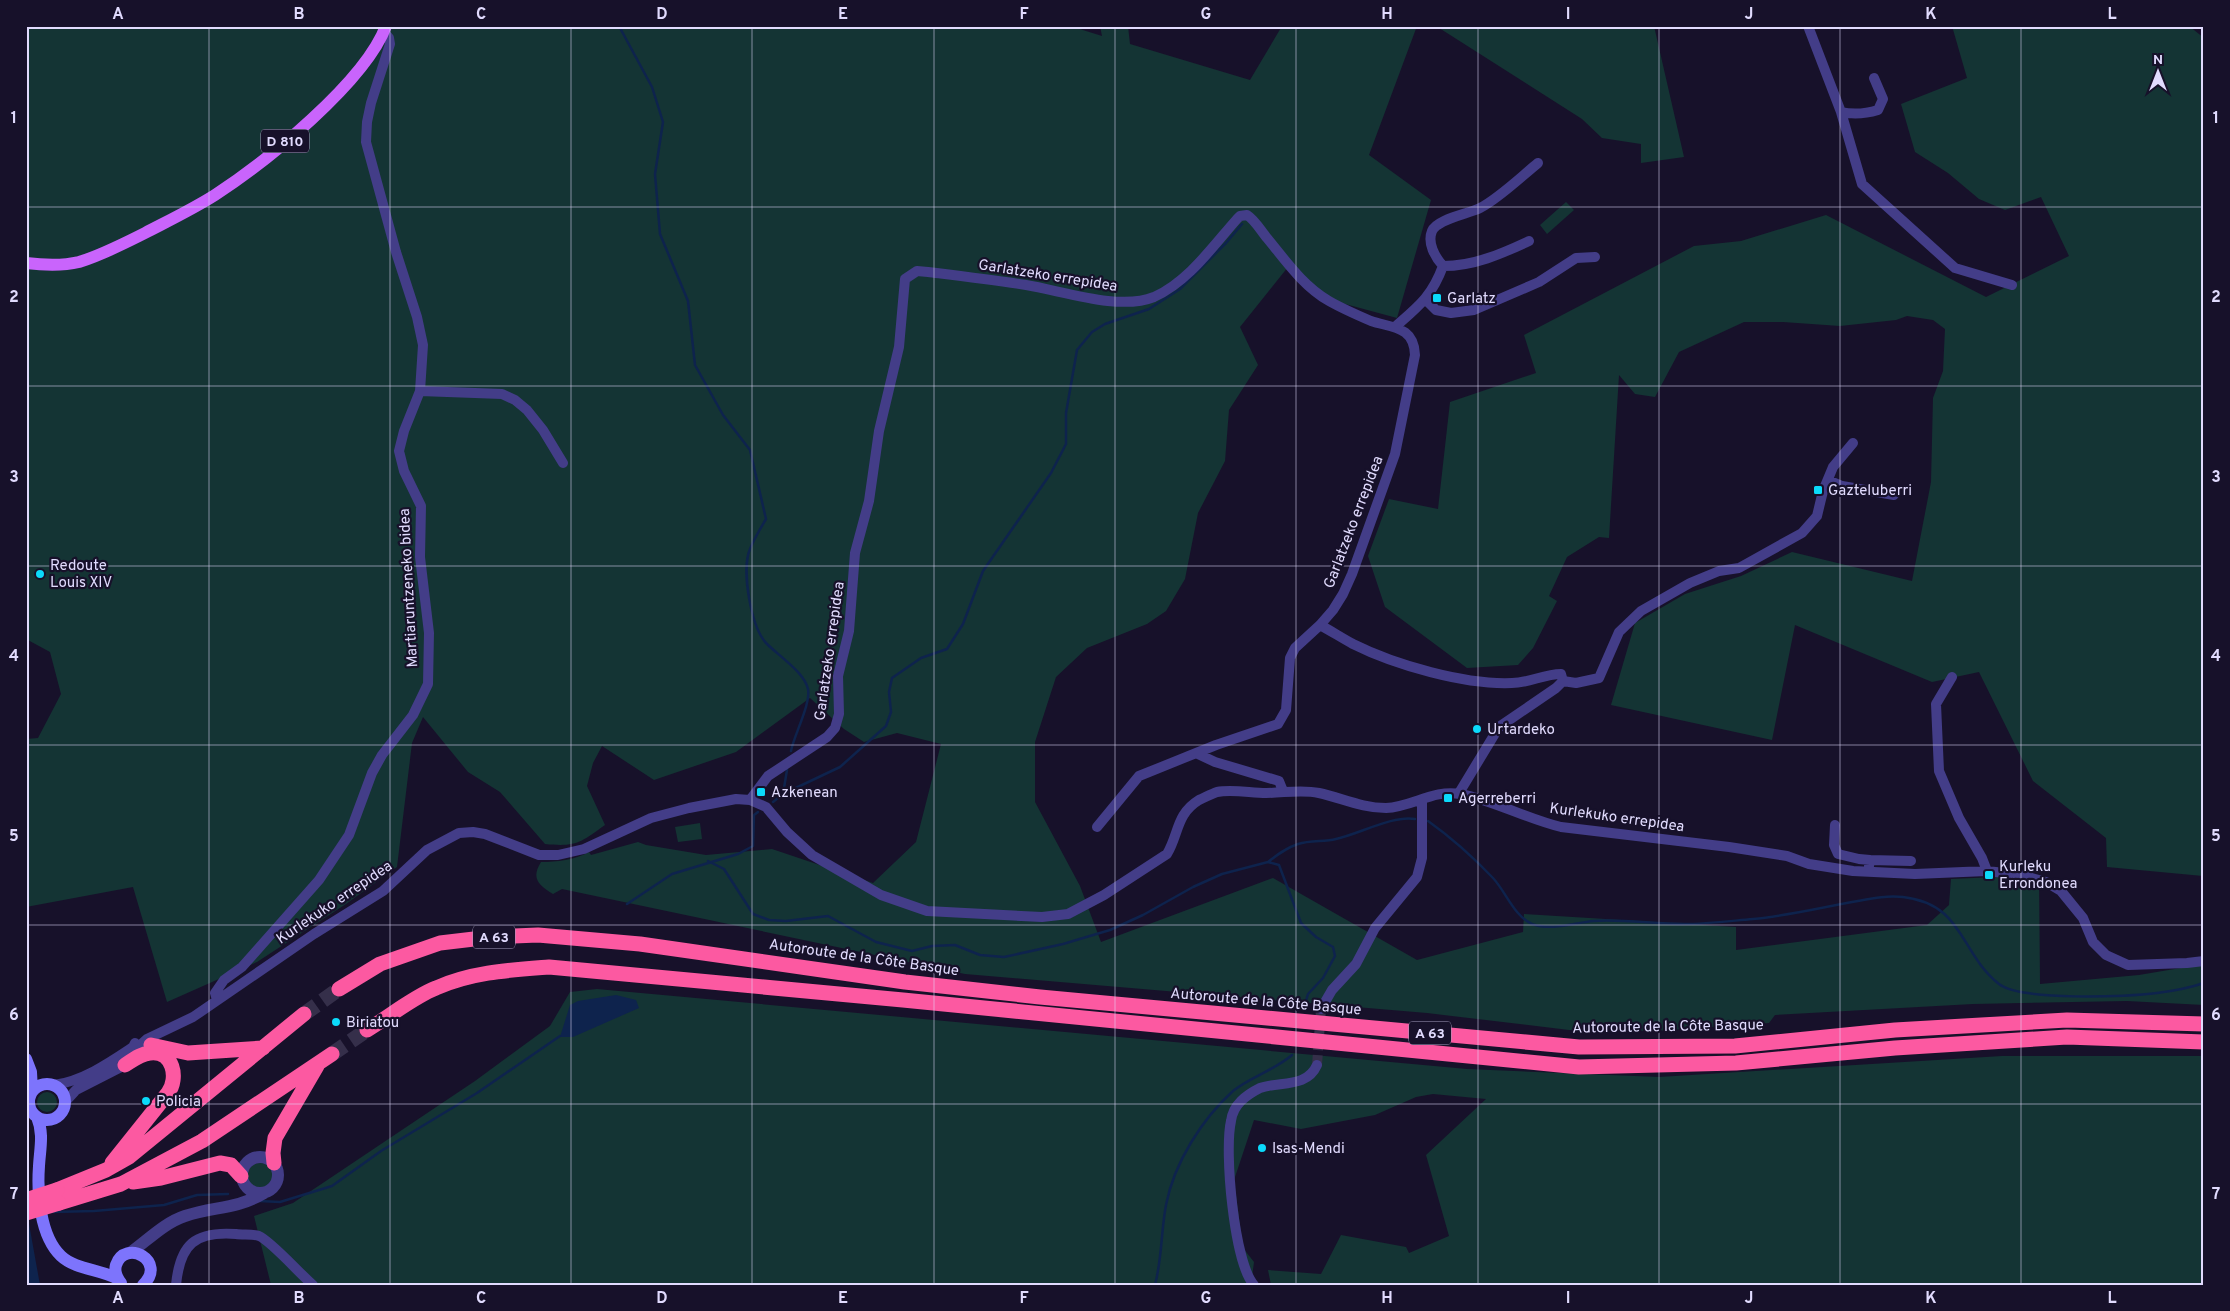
<svg xmlns="http://www.w3.org/2000/svg" width="2230" height="1311" font-family="Overpass,sans-serif">
<style>
.green{fill:#143434}
.water{fill:#0e234d}
.lines{fill:none;stroke-linecap:round;stroke-linejoin:round}
.stream{stroke:#0e234d;stroke-width:2.5}
.minor-tunnel{stroke:#352f4a;stroke-width:10;stroke-dasharray:10 5;stroke-linecap:butt}
.motorway-tunnel{stroke:#352f4a;stroke-width:15;stroke-dasharray:15 8;stroke-linecap:butt}
.minor{stroke:#433d88;stroke-width:10}
.tertiary{stroke:#433d88;stroke-width:12}
.secondary{stroke:#7d74fc;stroke-width:12}
.primary{stroke:#c964fc;stroke-width:12}
.motorway{stroke:#fc59a1;stroke-width:15}
.motorway-bridge{stroke:#fc59a1;stroke-width:15}
.grid{fill:none;stroke:#e1dbfe;stroke-width:1;stroke-opacity:0.55}
.poi-dot{fill:#0bdafb;stroke:#17112a;stroke-width:2}
.labels{text-anchor:middle;stroke-width:4.5;stroke-linejoin:round;paint-order:stroke}
.shield{fill:#17112a;stroke:#a49ebe;stroke-width:1}
.shield-label{font-size:14px;font-weight:bold;fill:#e1dbfe}
.street-label{font-size:15px;fill:#e1dbfe;stroke:#17112a}
.poi-label{font-size:15px;fill:#e1dbfe;stroke:#17112a;text-anchor:start}
.neatline{fill:none;stroke:#e1dbfe;stroke-width:2}
.grid-label{font-size:16px;text-anchor:middle;font-weight:bold;fill:#e1dbfe}
</style>
<rect width="100%" height="100%" fill="#17112a"/>
<path class="green" d="M26 26H1070L1102 36 1100 26H1128L1130 44 1250 80 1282 26H1417L1369 155 1431 200 1397 318 1334 301 1288 267 1240 327 1258 365 1229 410 1225 461 1198 513 1185 579 1166 611 1147 624 1087 648 1056 677 1035 742V802L1080 886 1101 942 1273 878 1417 960 1523 932 1524 914 1736 927V950L1927 925 1949 905 1951 879 2039 875 2040 984 2139 975 2204 964V1005L2127 1001 1973 1004 1775 1015 1769 1023 1654 1031 1569 1030 1427 1013 965 974 562 889 553 894C538 885 531 878 541 862 557 862 574 860 589 852L591 855 638 842 646 845 706 855 772 849 873 883 916 842 941 744 897 733 864 742 844 729 810 698 736 752 654 780 602 746 593 763 587 786 605 825C580 843 576 847 545 844L500 792 468 772 423 717 412 743 397 867 346 904 257 962 167 1002 133 887 26 907V739L38 738 61 694 50 652 26 639Z
M1436 26H1654L1684 157 1641 163V144L1602 138 1582 119Z
M1952 26H2189L2204 38 2203 876 2107 867 2106 838 2033 781 1979 672 1932 682 1795 625 1772 740 1611 705 1635 623 1685 594 1741 576 1792 552 1912 581 1931 482 1933 398 1943 371 1945 329 1933 320 1907 316 1896 320 1840 326 1783 322H1744L1679 352 1655 397 1635 394 1619 375 1609 538 1599 537 1567 557 1549 596 1557 601 1533 648 1518 665 1467 668 1385 607 1368 556 1389 499 1438 509 1450 402 1536 373 1524 335 1694 246 1741 241 1826 215 1986 297 2069 256 2041 197 2005 210 1979 199 1948 173 1915 152 1901 104 1967 78Z
M1566 202 1574 210 1547 234 1540 225Z
M700 823 702 839 678 842 675 827Z
M597 989 1467 1069 1659 1077 2002 1056H2204V1285H1271L1268 1270 1321 1274 1341 1235 1406 1247 1409 1253 1449 1236 1426 1155 1486 1099 1433 1094 1416 1097 1375 1115 1301 1129 1254 1120 1234 1180 1243 1248 1254 1262 1251 1285H271L254 1216 293 1203 475 1081 550 1026 570 992Z
M37 1102a10 10 0 1 1 20 0a10 10 0 1 1-20 0Z
M247 1176a13 13 0 1 1 26 0a13 13 0 1 1-26 0Z"/>
<path class="water" d="M616 995 636 1000 639 1008 573 1037H560L570 1005 578 1001Z
M26 1207 40 1285H26Z"/>
<g class="lines">
<path class="stream" d="M619 26 652 87 663 122 655 174 660 234 688 301 695 365 723 415 750 450 766 519C760 529 754 539 750 549 741 570 751 628 767 644 779 656 804 672 808 689 811 704 794 735 791 751
M783 794 840 767 886 726 891 712 889 692 892 678 921 658 947 649 963 624 983 571 1051 473 1066 444V413L1077 350 1092 332 1105 324 1149 309 1180 289 1226 243 1242 224
M773 802 783 794 787 770
M1428 821C1452 838 1473 857 1493 878 1506 892 1514 916 1532 924 1551 931 1574 923 1593 921 1623 919 1654 924 1684 924 1707 924 1730 921 1753 919 1786 916 1819 908 1852 902 1869 899 1886 895 1903 897 1964 904 1959 952 1999 984 2020 1001 2128 997 2157 993 2173 991 2189 988 2204 983
M708 861 724 869 753 914 769 920 786 921 828 916 876 942 912 951 932 946 955 945 980 955 1004 957 1063 944 1110 930 1143 915 1193 887 1222 874 1268 862 1279 865 1301 923 1316 937 1333 947 1335 956 1323 978 1308 994 1305 1004
M1268 862C1278 854 1286 848 1298 844 1311 840 1324 842 1336 839 1359 834 1393 815 1415 819
M627 904 672 874 738 854 753 846 754 815 758 812
M260 1201 280 1202 332 1186 381 1151 477 1093 560 1036
M51 1212 94 1211 164 1205 197 1195 228 1194
M1155 1285C1162 1259 1161 1231 1166 1205 1174 1163 1202 1119 1233 1091 1250 1077 1275 1070 1292 1055"/>
<path class="minor-tunnel" d="M1317 1065 1321 1009"/>
<path class="motorway-tunnel" d="M304 1014 339 989
M332 1054 367 1030"/>
<path class="minor" d="M1808 26 1841 112 1862 184 1955 268 2012 285
M1841 112C1854 115 1865 114 1878 110L1883 99 1874 78
M1443 266C1474 266 1501 254 1529 241
M1426 300 1436 310 1451 313 1474 310 1539 282 1576 258 1595 257
M1396 326C1419 306 1432 296 1443 266 1435 257 1427 243 1432 231 1437 219 1468 214 1480 208 1498 199 1522 176 1538 163
M420 391 502 394 515 400 527 410 543 430 563 463
M1828 480 1842 486 1894 495
M1320 625C1331 631 1342 638 1353 644 1395 665 1465 685 1512 683 1529 683 1544 674 1561 674L1563 681
M1952 677 1936 704 1939 771 1959 818 1982 858 1987 871
M1563 681 1576 683 1599 678 1619 632 1641 611 1690 583 1719 571 1739 568 1802 533 1817 516 1823 491 1833 467 1853 443
M1198 754 1215 762 1279 781 1283 791
M1459 793 1499 727 1556 688 1563 681
M750 800 768 776 827 737 835 728 839 714 838 676 849 631 855 553 869 501 879 431 899 347 905 279 917 271 928 272C960 276 993 280 1026 285 1063 291 1119 311 1154 297 1188 282 1213 246 1237 219L1240 216 1247 215C1255 220 1261 231 1267 238 1286 261 1303 286 1329 301 1343 309 1357 315 1371 321 1392 328 1414 326 1415 355L1395 454 1352 574 1343 594 1333 610 1320 625 1295 648 1290 658 1286 710 1278 724 1216 745 1139 776 1097 827
M1835 825 1834 845 1838 854 1859 859 1870 860
M1869 866 1870 860 1911 861
M217 1000 215 993 224 980 242 967 319 880 349 835 372 773 382 755 413 715 428 684 429 633 420 557 421 506 404 471 399 451 404 431 420 391 423 345 417 317 396 252 366 142 367 122 371 103 390 44 389 38 384 32
M1321 1009 1332 990 1356 964 1375 928 1417 877 1422 858V800
M54 1085C83 1081 109 1063 133 1047L135 1043
M65 1102 76 1090 125 1065 134 1051 147 1039 193 1017 314 934 383 891 427 850 459 833 473 832 485 834 539 855H558L584 849 651 818 689 808 736 799 750 800 766 807 787 832 812 855 881 895 927 911 1042 917 1068 914 1104 895 1167 854C1179 834 1176 814 1199 800 1204 798 1211 794 1217 792 1232 789 1251 793 1266 793 1284 793 1301 789 1319 793 1342 798 1362 808 1386 808 1412 807 1434 789 1460 794 1493 800 1527 819 1561 827L1729 847 1787 856 1809 864 1853 871 1915 874 1987 871 2021 875 2046 882 2061 891 2083 918 2093 942 2106 955 2128 965 2187 963 2204 961
M176 1285C180 1244 195 1231 236 1234 243 1235 253 1234 259 1236 271 1241 300 1274 313 1285
M1254 1285C1234 1263 1224 1151 1231 1121 1232 1113 1236 1106 1241 1101 1246 1096 1254 1091 1260 1088 1280 1081 1307 1088 1317 1065"/>
<path class="tertiary" d="M242 1175a18 18 0 1 1 36 0a18 18 0 1 1-36 0Z
M130 1253C148 1240 164 1223 185 1216 214 1206 235 1210 264 1193"/>
<path class="secondary" d="M26 1059 31 1072 32 1091
M29 1102a18 18 0 1 1 36 0a18 18 0 1 1-36 0Z
M37 1117C44 1134 40 1148 39 1166 37 1194 40 1236 61 1256 76 1270 100 1269 118 1279
M121 1283C117 1278 114 1272 116 1265 125 1238 168 1261 143 1285"/>
<path class="primary" d="M26 263C43 265 62 266 79 262 102 255 123 244 145 233 168 221 193 209 215 195 266 162 365 82 386 26"/>
<path class="motorway" d="M339 989 380 964 440 943 491 937 538 935 640 944 905 982 1040 997 1579 1047 1735 1046 1895 1030 2067 1020 2204 1024
M367 1030C389 1017 413 997 436 988 472 972 510 970 549 967L903 1000 1579 1067 1736 1063 1895 1048 2067 1037 2204 1042
M151 1045 188 1053 263 1048
M112 1163 168 1093C179 1078 173 1050 150 1053 140 1054 133 1060 125 1065
M274 1163 273 1153 275 1138 317 1066
M133 1182 161 1178 220 1163 231 1165 241 1176
M57 1190 106 1170 129 1157 304 1014
M59 1203 121 1184 202 1141 332 1054"/>
<path class="motorway-bridge" d="M26 1200 57 1190
M26 1213 59 1203"/>
</g>
<path class="grid" d="M209 26V1285M390 26V1285M571 26V1285M752 26V1285M934 26V1285M1115 26V1285M1296 26V1285M1478 26V1285M1659 26V1285M1840 26V1285M2021 26V1285M26 207H2204M26 386H2204M26 566H2204M26 745H2204M26 925H2204M26 1104H2204"/>
<g class="poi-dot">
<rect x="1432" y="293" width="10" height="10" rx="2.5"/>
<rect x="1813" y="485" width="10" height="10" rx="2.5"/>
<circle cx="40" cy="574" r="5"/>
<circle cx="1477" cy="729" r="5"/>
<rect x="756" y="787" width="10" height="10" rx="2.5"/>
<rect x="1443" y="793" width="10" height="10" rx="2.5"/>
<rect x="1984" y="870" width="10" height="10" rx="2.5"/>
<circle cx="336" cy="1022" r="5"/>
<circle cx="146" cy="1101" r="5"/>
<circle cx="1262" cy="1148" r="5"/>
</g>
<g class="labels">
<g class="shield">
<rect x="261" y="129.5" width="48" height="23" rx="4"/>
<rect x="473" y="925.5" width="42" height="23" rx="4"/>
<rect x="1409" y="1021.5" width="42" height="23" rx="4"/>
</g>
<g class="shield-label">
<text x="285" y="146">D 810</text>
<text x="494" y="942">A 63</text>
<text x="1430" y="1038">A 63</text>
</g>
<g class="street-label">
<text transform="translate(1048 275) rotate(9)" y="5">Garlatzeko errepidea</text>
<text transform="translate(1353 522) rotate(-69)" y="5">Garlatzeko errepidea</text>
<text transform="translate(408 588) rotate(-93)" y="5">Martiaruntzeneko bidea</text>
<text transform="translate(829 651) rotate(-82)" y="5">Garlatzeko errepidea</text>
<text transform="translate(1617 817) rotate(8)" y="5">Kurlekuko errepidea</text>
<text transform="translate(334 902) rotate(-34)" y="5">Kurlekuko errepidea</text>
<text transform="translate(864 957) rotate(8)" y="5">Autoroute de la Côte Basque</text>
<text transform="translate(1266 1001) rotate(5)" y="5">Autoroute de la Côte Basque</text>
<text transform="translate(1668 1026) rotate(-1)" y="5">Autoroute de la Côte Basque</text>
</g>
<g class="poi-label">
<text x="1447" y="303">Garlatz</text>
<text x="1828" y="495">Gazteluberri</text>
<text x="50" y="570">Redoute<tspan x="50" dy="17">Louis XIV</tspan></text>
<text x="1487" y="734">Urtardeko</text>
<text x="771" y="797">Azkenean</text>
<text x="1458" y="803">Agerreberri</text>
<text x="1999" y="871">Kurleku<tspan x="1999" dy="17">Errondonea</tspan></text>
<text x="346" y="1027">Biriatou</text>
<text x="156" y="1106">Policia</text>
<text x="1272" y="1153">Isas-Mendi</text>
</g>
</g>
<rect width="2230" height="1311" fill="none" stroke="#17112a" stroke-width="55"/>
<g transform="translate(2158 72)" stroke="#17112a" stroke-width="4" paint-order="stroke">
<path d="M0-4L9 19L0 12L-9 19Z" fill="#e1dbfe"/>
<text y="-8" font-size="14" font-weight="bold" text-anchor="middle" fill="#e1dbfe">N</text>
</g>
<rect x="28" y="28" width="2174" height="1256" class="neatline"/>
<g class="grid-label">
<text x="118" y="19">A</text>
<text x="299" y="19">B</text>
<text x="481" y="19">C</text>
<text x="662" y="19">D</text>
<text x="843" y="19">E</text>
<text x="1024" y="19">F</text>
<text x="1206" y="19">G</text>
<text x="1387" y="19">H</text>
<text x="1568" y="19">I</text>
<text x="1749" y="19">J</text>
<text x="1931" y="19">K</text>
<text x="2112" y="19">L</text>
<text x="14" y="123">1</text>
<text x="2216" y="123">1</text>
<text x="14" y="302">2</text>
<text x="2216" y="302">2</text>
<text x="14" y="482">3</text>
<text x="2216" y="482">3</text>
<text x="14" y="661">4</text>
<text x="2216" y="661">4</text>
<text x="14" y="841">5</text>
<text x="2216" y="841">5</text>
<text x="14" y="1020">6</text>
<text x="2216" y="1020">6</text>
<text x="14" y="1199">7</text>
<text x="2216" y="1199">7</text>
<text x="118" y="1303">A</text>
<text x="299" y="1303">B</text>
<text x="481" y="1303">C</text>
<text x="662" y="1303">D</text>
<text x="843" y="1303">E</text>
<text x="1024" y="1303">F</text>
<text x="1206" y="1303">G</text>
<text x="1387" y="1303">H</text>
<text x="1568" y="1303">I</text>
<text x="1749" y="1303">J</text>
<text x="1931" y="1303">K</text>
<text x="2112" y="1303">L</text>
</g>
</svg>
